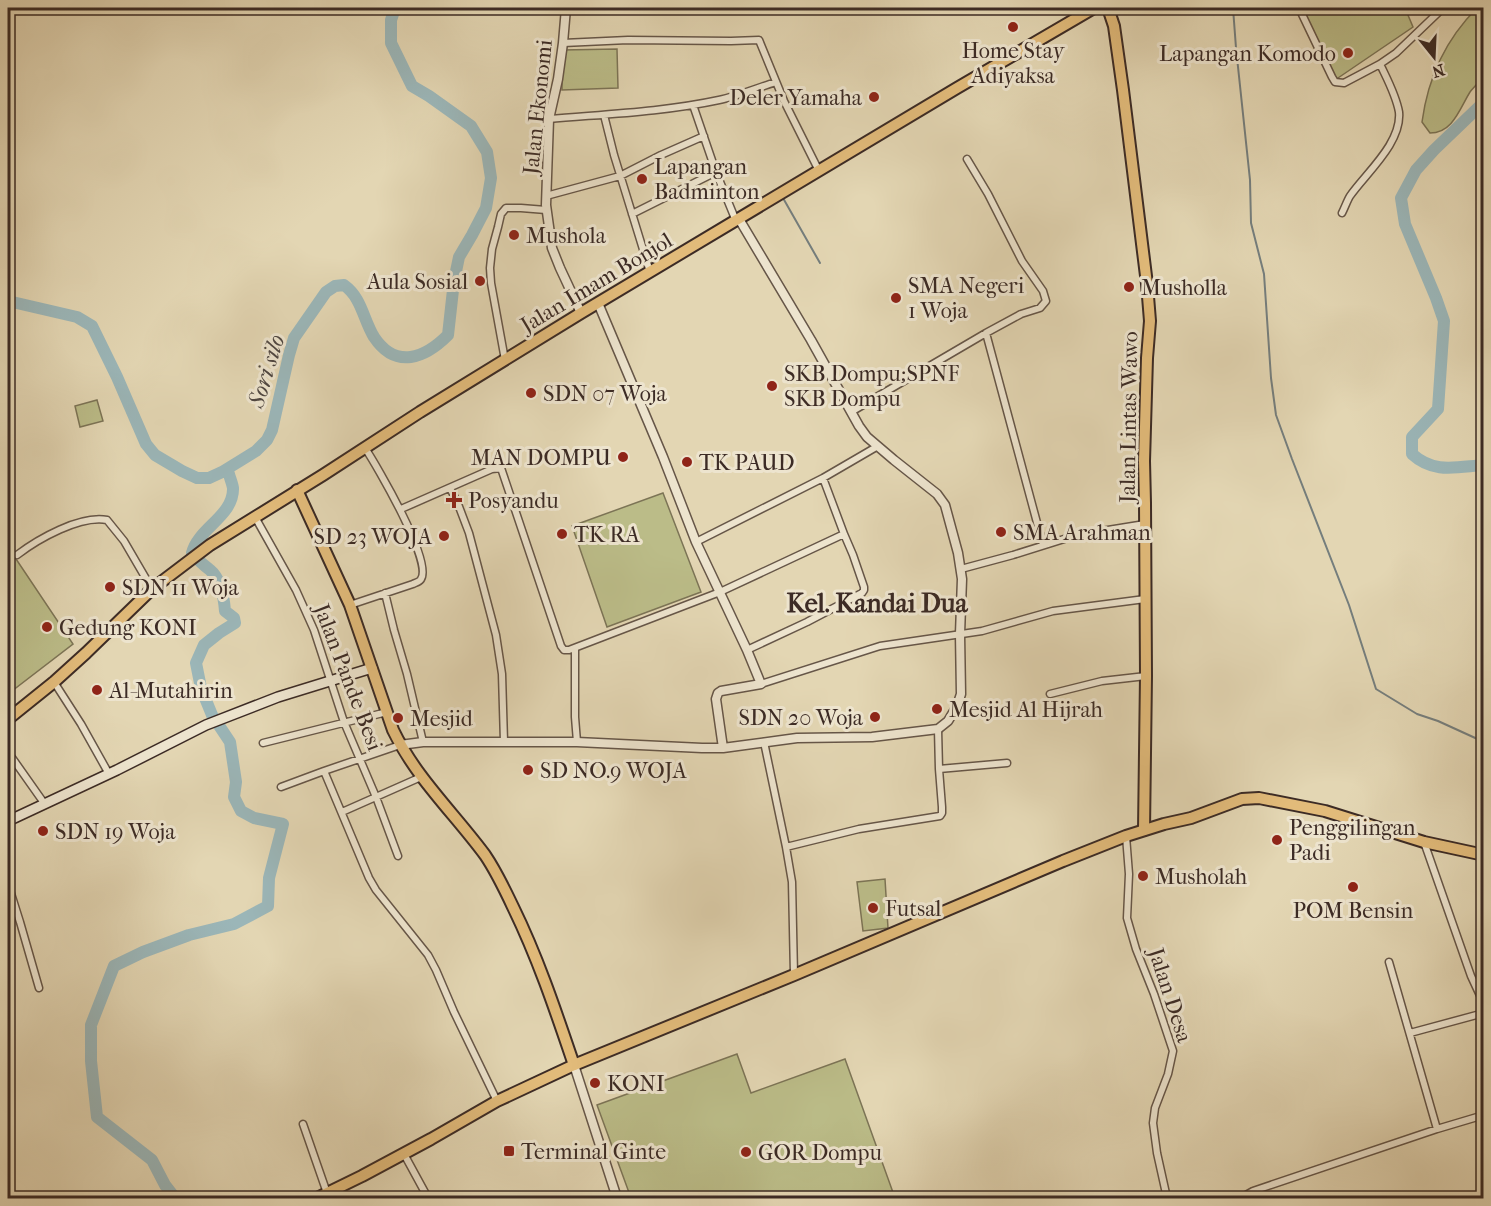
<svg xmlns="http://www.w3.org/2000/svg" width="1491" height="1206" font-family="'IM FELL French Canon',serif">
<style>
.green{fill:#bbbc88;stroke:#7c7456;stroke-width:1.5}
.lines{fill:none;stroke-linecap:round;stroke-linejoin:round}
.stream{stroke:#757e7d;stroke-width:2}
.river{stroke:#9bb6b8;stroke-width:12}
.minor-casing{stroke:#665648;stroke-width:9}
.tertiary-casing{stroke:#665648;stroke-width:11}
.secondary-casing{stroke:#3c2b25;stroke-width:12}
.primary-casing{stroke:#3c2b25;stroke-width:14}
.trunk-casing{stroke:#3c2b25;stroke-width:14}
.minor{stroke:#ede4ce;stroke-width:6}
.tertiary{stroke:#ede4ce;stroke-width:8}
.secondary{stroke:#ede4ce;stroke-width:9}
.primary{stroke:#e2bb7a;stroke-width:10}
.trunk{stroke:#e2bb7a;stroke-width:10}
.poi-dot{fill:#8f2418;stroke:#ede4ce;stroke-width:2}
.labels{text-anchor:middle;stroke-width:6;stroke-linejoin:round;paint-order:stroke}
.poi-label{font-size:22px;fill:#3c2b25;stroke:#ede4ce;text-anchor:start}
.street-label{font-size:22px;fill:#3c2b25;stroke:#ede4ce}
.water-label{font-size:24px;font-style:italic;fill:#4f4742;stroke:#ede4ce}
.quarter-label{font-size:26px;font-weight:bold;fill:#3c2b25;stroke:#ede4ce}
</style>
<rect width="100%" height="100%" fill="#e3d6b3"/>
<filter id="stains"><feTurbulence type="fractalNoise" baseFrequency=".00333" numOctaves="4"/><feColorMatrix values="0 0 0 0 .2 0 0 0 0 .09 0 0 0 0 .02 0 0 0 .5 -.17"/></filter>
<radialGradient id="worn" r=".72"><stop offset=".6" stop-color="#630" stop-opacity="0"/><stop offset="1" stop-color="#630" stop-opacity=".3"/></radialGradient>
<path class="green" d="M1301 8H1405L1413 27 1335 80Z
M1477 8H1483V77C1479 82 1474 87 1470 92 1460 108 1453 133 1430 133L1422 122C1428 77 1445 40 1477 8Z
M617 49 618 88 562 90V50Z
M97 400 103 421 80 427 75 406Z
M663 493 701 592 607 627 572 526Z
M8 547 73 644 8 694Z
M885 879 888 928 863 931 857 882Z
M737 1054 751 1093 845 1059 895 1198H631L597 1105Z"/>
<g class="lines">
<path class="stream" d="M1233 8 1236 48 1250 180 1251 223 1264 274 1271 378 1276 415 1292 459 1349 605 1376 689 1417 714 1438 721 1484 742
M783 198 820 263"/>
<path class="river" d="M1484 102 1434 150 1416 170 1401 198 1405 224 1436 298 1444 321 1438 409 1412 437V454C1434 474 1456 467 1484 465
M8 301 77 317 92 326 117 377 146 444 155 455 182 471 197 478H209L222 472 256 451 267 440 272 430 289 355 294 338 326 292 335 286 344 285C362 298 363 319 374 337 396 370 425 358 448 335L454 281 459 257 472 235 486 208 491 178 487 152 471 126 429 96 412 86 391 43V20L395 8
M175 1198 165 1185 152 1160 97 1117 91 1061V1025L114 966 143 952 189 935 234 924 268 906 269 878 283 824 254 818 241 811 234 797 236 782 230 742 212 715 201 688 196 663 204 645 219 633 235 623 234 618 225 611C224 598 221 579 210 570 203 564 198 561 192 553 198 528 234 516 233 488 232 482 229 476 228 470"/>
<g class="minor-casing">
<path id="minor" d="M1299 8 1332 77 1335 82 1344 83 1380 64 1396 53 1443 8
M563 43 628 40 731 41 759 40 784 101 819 171
M693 105 716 172 736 221
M604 115 614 155 650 272
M549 119C606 114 663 112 719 100 738 96 757 88 776 82
M546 196 620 176 661 155 704 136
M1342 213C1345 207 1347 201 1350 196 1366 173 1402 143 1399 112 1396 95 1387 79 1380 64
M632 214 716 172
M986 333 1043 545
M505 360 491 283 490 268 492 249 498 227 501 214 506 208H521L546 210
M851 412 986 333 1021 314 1040 308 1046 301 1043 291 1022 261 988 194 967 159
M450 488 458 504 469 533 496 635 502 674 504 742
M401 509 492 469 501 468 561 646 564 650H569L720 592 844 534 823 478
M255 517 296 590 314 630 344 722 376 797 398 856
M696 542 823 478 878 446
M17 555C38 539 80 515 107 520L124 541 152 589
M961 569 1013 555 1077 535 1145 524
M385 593 394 630 407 674 423 742
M350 605 413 584C415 583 421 581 421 579 433 562 377 466 365 448
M575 648V717L577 742
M747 650 807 622 862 593 864 590V587L853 555 844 534
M54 682 81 724 109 774
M761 684 880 646 982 631 1053 611 1145 599
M1050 694 1102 681 1146 676
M764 742 786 847
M263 743 387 712
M400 745 324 771 369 878 376 890 428 955 436 970 454 1012 497 1101
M8 752 44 803
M939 769 1007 763
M281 787 324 771
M342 812 421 777
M1126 836 1129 874 1127 918 1136 949 1154 994 1173 1051 1168 1074 1155 1108 1153 1123 1157 1153 1167 1198
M1424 842 1471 976 1484 1004
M8 884 20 922 39 988
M1389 962 1437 1129
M794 975 792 882 786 847 859 829 940 816 942 813V807L939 769 938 729
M1410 1033 1484 1013
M303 1124 327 1193
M404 1154 428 1198
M1244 1198 1246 1195 1253 1191 1437 1129 1484 1115"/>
</g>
<g class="tertiary-casing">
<path id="tertiary" d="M566 8 563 43 558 79 549 119 546 205 552 248 560 268 581 313
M598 303 663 457 696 542 747 650 761 684 721 691 718 693 716 699 723 748
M400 745 423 742H577L702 748H723L797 738 872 737 938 729 948 721 957 706 961 694 960 634 962 579 958 553 945 505 937 494 894 460 867 437 859 426 811 340 739 219
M574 1065 617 1198"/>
</g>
<g class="secondary-casing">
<path id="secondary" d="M8 821 117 770 206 725 278 697 372 668"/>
</g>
<g class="primary-casing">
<path id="primary" d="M1108 8 1114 26 1123 90 1147 284 1150 321 1147 358 1144 461 1145 503 1146 676 1144 830
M297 490 350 605 393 730C416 778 454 813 485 855 496 871 505 890 513 907 538 958 556 1012 574 1065"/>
</g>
<g class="trunk-casing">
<path id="trunk" d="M8 719 54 682 86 653 152 589 210 545 323 475 420 412 581 313 957 88 1094 8
M317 1198 362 1176 431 1139 497 1101 574 1065 794 975 1063 861 1126 836 1164 824 1191 818 1242 799 1259 798 1325 811 1424 842 1484 855"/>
</g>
<use href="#minor" class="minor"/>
<use href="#tertiary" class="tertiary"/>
<use href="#secondary" class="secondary"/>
<use href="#primary" class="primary"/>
<use href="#trunk" class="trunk"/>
</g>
<g class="poi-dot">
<circle cx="1013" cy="27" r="6"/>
<circle cx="1348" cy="53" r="6"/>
<circle cx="874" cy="97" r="6"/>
<circle cx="642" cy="179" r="6"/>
<circle cx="514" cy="235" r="6"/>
<circle cx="480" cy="281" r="6"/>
<circle cx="1129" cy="287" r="6"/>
<circle cx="896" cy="298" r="6"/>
<circle cx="772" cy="386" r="6"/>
<circle cx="531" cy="393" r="6"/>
<circle cx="623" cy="457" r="6"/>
<circle cx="687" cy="462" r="6"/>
<path d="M451 491h6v6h6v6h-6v6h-6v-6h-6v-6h6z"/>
<circle cx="1001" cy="532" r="6"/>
<circle cx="562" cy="534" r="6"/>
<circle cx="444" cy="536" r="6"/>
<circle cx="110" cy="587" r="6"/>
<circle cx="47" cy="627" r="6"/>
<circle cx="97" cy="690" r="6"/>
<circle cx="937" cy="709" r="6"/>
<circle cx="875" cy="717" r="6"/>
<circle cx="398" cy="718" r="6"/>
<circle cx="528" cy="770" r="6"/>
<circle cx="43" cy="831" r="6"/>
<circle cx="1277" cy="840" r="6"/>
<circle cx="1143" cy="876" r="6"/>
<circle cx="1353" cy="887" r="6"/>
<circle cx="873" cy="908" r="6"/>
<circle cx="595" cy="1083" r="6"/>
<rect x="503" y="1145" width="12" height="12" rx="3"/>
<circle cx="746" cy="1152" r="6"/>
</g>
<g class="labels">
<g class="poi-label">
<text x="1013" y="58" text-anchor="middle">Home Stay<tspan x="1013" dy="25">Adiyaksa</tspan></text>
<text x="1336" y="61" text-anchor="end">Lapangan Komodo</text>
<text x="862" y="105" text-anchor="end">Deler Yamaha</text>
<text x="654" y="174">Lapangan<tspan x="654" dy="25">Badminton</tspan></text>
<text x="526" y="243">Mushola</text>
<text x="468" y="289" text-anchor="end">Aula Sosial</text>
<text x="908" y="293">SMA Negeri<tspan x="908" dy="25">1 Woja</tspan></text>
<text x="1141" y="295">Musholla</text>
<text x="784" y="381">SKB Dompu;SPNF<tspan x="784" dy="25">SKB Dompu</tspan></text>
<text x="543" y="401">SDN 07 Woja</text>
<text x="611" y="465" text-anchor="end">MAN DOMPU</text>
<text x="699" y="470">TK PAUD</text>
<text x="468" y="508">Posyandu</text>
<text x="1013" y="540">SMA Arahman</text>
<text x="574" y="542">TK RA</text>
<text x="432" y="544" text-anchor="end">SD 23 WOJA</text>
<text x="122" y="595">SDN 11 Woja</text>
<text x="59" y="635">Gedung KONI</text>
<text x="109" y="698">Al-Mutahirin</text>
<text x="949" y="717">Mesjid Al Hijrah</text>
<text x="863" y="725" text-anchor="end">SDN 20 Woja</text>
<text x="410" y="726">Mesjid</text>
<text x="540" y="778">SD NO.9 WOJA</text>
<text x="1289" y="835">Penggilingan<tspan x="1289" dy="25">Padi</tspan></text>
<text x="55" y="839">SDN 19 Woja</text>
<text x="1155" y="884">Musholah</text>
<text x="885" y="916">Futsal</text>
<text x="1353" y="918" text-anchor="middle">POM Bensin</text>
<text x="607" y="1091">KONI</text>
<text x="521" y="1159">Terminal Ginte</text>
<text x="758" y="1160">GOR Dompu</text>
</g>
<g class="street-label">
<text transform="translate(537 107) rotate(-84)" y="8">Jalan Ekonomi</text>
<text transform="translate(596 282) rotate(-31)" y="8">Jalan Imam Bonjol</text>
<text transform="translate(1128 417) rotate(-89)" y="8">Jalan Lintas Wawo</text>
<text transform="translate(349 677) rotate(69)" y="8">Jalan Pande Besi</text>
<text transform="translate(1171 995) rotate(72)" y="8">Jalan Desa</text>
</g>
<g class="water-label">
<text transform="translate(266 371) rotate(-73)" y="8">Sori silo</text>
</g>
<g class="quarter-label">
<text x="877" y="612">Kel. Kandai Dua</text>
</g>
</g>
<rect width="1491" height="1206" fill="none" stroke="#e3d6b3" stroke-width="30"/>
<rect x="9" y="9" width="1473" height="1188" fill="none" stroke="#3c2b25" stroke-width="3"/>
<rect x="15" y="15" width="1461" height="1176" fill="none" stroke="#3c2b25" stroke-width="1.5"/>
<g transform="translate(1434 57) rotate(162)" stroke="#ede4ce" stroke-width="4.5" paint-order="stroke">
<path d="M0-4.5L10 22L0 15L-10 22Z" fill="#3c2b25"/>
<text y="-9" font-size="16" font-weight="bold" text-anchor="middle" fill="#3c2b25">N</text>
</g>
<rect width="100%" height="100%" filter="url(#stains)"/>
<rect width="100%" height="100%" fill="url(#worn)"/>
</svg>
